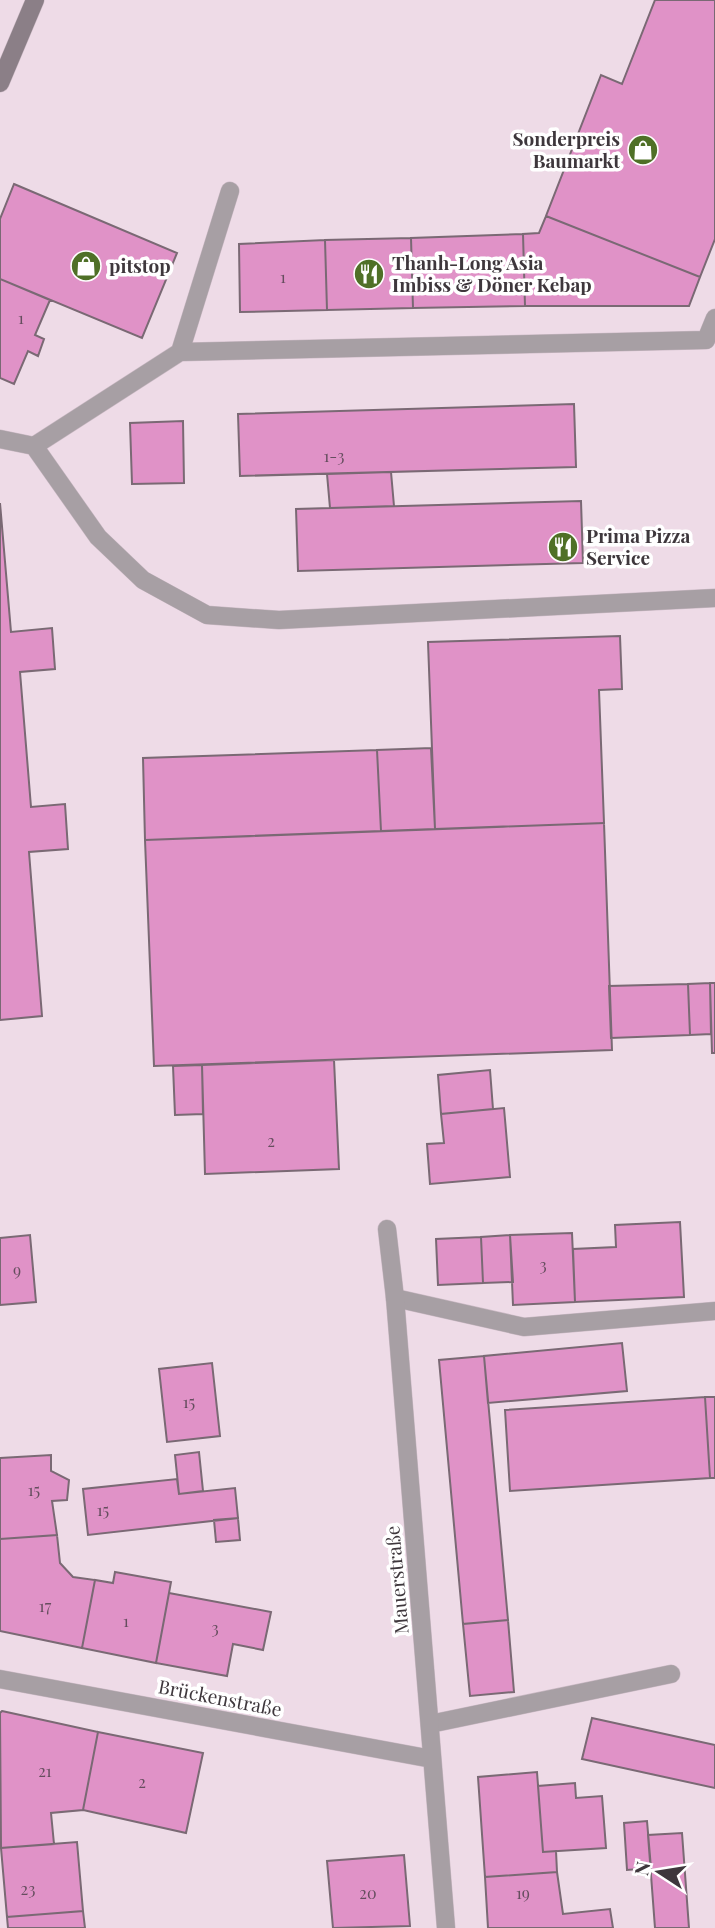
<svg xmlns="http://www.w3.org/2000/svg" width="715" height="1928" font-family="'Playfair Display',serif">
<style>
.building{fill:#e092c7;stroke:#7a6974;stroke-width:2}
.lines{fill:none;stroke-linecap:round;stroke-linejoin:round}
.lane-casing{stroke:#cbbac5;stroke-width:19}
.street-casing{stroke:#cbbac5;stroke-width:19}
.secondary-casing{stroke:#cbbac5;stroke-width:19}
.lane{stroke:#a79fa4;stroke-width:18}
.street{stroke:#a79fa4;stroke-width:18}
.secondary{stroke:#8b7f87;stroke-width:18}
.labels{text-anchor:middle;stroke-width:7;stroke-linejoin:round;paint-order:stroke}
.number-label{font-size:16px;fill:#664e5f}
.poi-label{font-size:19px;font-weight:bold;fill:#3e373c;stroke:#fff;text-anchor:start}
.street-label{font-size:19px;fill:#3e373c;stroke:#fff}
</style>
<rect width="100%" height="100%" fill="#eedbe7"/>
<path class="building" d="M655 0H715V239L700 277 546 216 601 75 622 84Z
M14 184 177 253 142 338 0 279V219Z
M546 216 700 277 689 306H525L523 234 539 233Z
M523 234 525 306 413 308 411 238Z
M411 238 413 308 327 310 325 240Z
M325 240 327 310 240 312 239 244Z
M0 279 50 300 35 335 44 339 38 356 28 351 14 384 0 378Z
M574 404 576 467 240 476 238 414Z
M183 421 184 483 132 484 130 423Z
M391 472 394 506 330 508 327 474Z
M581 501 583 563 298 571 296 509Z
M0 503 11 632 52 628 55 669 20 672 31 807 65 804 68 849 29 852 42 1016 0 1020Z
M620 636 622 689 599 690 604 823 435 829 428 642Z
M431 748 435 829 381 831 377 750Z
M377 750 381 831 145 840 143 758Z
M604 823 612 1050 154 1066 145 840Z
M710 983 711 1034 690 1035 688 984Z
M710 983H715V1053H712Z
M688 984 690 1035 611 1038 609 986Z
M334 1060 339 1169 205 1174 202 1065Z
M202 1065 203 1114 175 1115 173 1066Z
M490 1070 493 1109 441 1114 438 1075Z
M504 1108 510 1177 430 1184 427 1144 444 1143 441 1114Z
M680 1222 684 1297 575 1302 573 1249 616 1247 615 1225Z
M572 1233 575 1302 513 1305 510 1235Z
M30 1235 36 1302 0 1305V1238Z
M510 1235 513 1282 483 1283 481 1237Z
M481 1237 483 1283 438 1285 436 1239Z
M622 1343 627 1391 488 1403 484 1356Z
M484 1356 508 1620 463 1624 439 1360Z
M212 1363 220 1436 167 1442 159 1369Z
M705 1397 710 1478 510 1491 505 1410Z
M705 1397H715V1478H710Z
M199 1452 203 1491 179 1494 175 1455Z
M51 1455V1471L69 1480 67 1500 52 1501 57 1535 0 1539V1458Z
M177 1479 179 1494 235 1488 238 1518 88 1535 83 1489Z
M238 1518 240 1540 216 1542 214 1520Z
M57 1535 60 1563 73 1577 95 1580 82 1648 0 1631V1539Z
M115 1572 171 1582 156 1663 82 1648 95 1580 113 1583Z
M169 1593 271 1612 263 1650 233 1644 227 1676 156 1663Z
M508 1620 514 1692 470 1696 463 1624Z
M2 1711 98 1732 83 1810 51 1813 54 1844 1 1848 0 1713Z
M592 1718 715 1745V1788L582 1759Z
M98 1732 203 1753 186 1833 83 1810Z
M537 1772 543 1852 556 1851 557 1872 485 1877 478 1777Z
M575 1783 576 1798 602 1796 606 1848 543 1852 538 1786Z
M647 1821 651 1868 627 1870 624 1823Z
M682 1833 689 1928H655L648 1835Z
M77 1842 83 1911 7 1917 1 1848Z
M404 1855 410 1926 333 1928 327 1861Z
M557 1872 563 1914 610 1909 613 1928H488L485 1877Z
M83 1911 85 1928H8L7 1917Z"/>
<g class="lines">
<g class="lane-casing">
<path id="lane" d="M180 352 706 340 715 318
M0 439 34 446 180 352 230 191
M34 446 98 537 143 580 207 615 279 620 715 598
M395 1298 524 1327 715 1311
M430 1724 671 1674"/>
</g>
<g class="street-casing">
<path id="street" d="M387 1229 395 1298 446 1928
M0 1679 432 1759"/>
</g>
<g class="secondary-casing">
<path id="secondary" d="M0 83 35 0"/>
</g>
<use href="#lane" class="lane"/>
<use href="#street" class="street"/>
<use href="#secondary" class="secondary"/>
</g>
<defs>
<g id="shop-disc" transform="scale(1.575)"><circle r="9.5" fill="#4f7027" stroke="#fff"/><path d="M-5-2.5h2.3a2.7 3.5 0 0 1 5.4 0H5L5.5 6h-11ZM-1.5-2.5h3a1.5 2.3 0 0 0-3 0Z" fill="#fff"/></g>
<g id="restaurant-disc" transform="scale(1.575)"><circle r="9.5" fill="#4f7027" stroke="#fff"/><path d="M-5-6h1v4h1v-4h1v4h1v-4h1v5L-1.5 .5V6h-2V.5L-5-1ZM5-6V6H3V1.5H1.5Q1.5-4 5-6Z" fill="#fff"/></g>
</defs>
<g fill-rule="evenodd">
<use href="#shop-disc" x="643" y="150"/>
<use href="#shop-disc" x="86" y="266"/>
<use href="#restaurant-disc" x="369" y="274"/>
<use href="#restaurant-disc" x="563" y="547"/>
</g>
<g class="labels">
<g class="number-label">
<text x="283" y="283">1</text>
<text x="21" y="324">1</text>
<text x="334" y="462">1-3</text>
<text x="271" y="1147">2</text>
<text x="543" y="1271">3</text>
<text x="17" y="1276">9</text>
<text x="189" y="1408">15</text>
<text x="34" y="1496">15</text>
<text x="103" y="1516">15</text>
<text x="45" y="1612">17</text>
<text x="126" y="1627">1</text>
<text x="215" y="1634">3</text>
<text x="45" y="1777">21</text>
<text x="142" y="1788">2</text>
<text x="28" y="1895">23</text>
<text x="368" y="1899">20</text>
<text x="523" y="1899">19</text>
</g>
<g class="poi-label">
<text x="620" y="146" text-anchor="end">Sonderpreis<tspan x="620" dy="22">Baumarkt</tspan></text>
<text x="392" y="270">Thanh-Long Asia<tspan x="392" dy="22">Imbiss &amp; Döner Kebap</tspan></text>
<text x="109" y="273">pitstop</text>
<text x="586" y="543">Prima Pizza<tspan x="586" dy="22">Service</tspan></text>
</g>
<g class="street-label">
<text transform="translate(397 1580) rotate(-95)" y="7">Mauerstraße</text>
<text transform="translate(220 1698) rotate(11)" y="7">Brückenstraße</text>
</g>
</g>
<g transform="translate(659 1872) rotate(282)" stroke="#ffffff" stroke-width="5" paint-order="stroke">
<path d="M0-5L12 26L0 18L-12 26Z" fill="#3e373c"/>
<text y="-10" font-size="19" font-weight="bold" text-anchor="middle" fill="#3e373c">N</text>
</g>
</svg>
